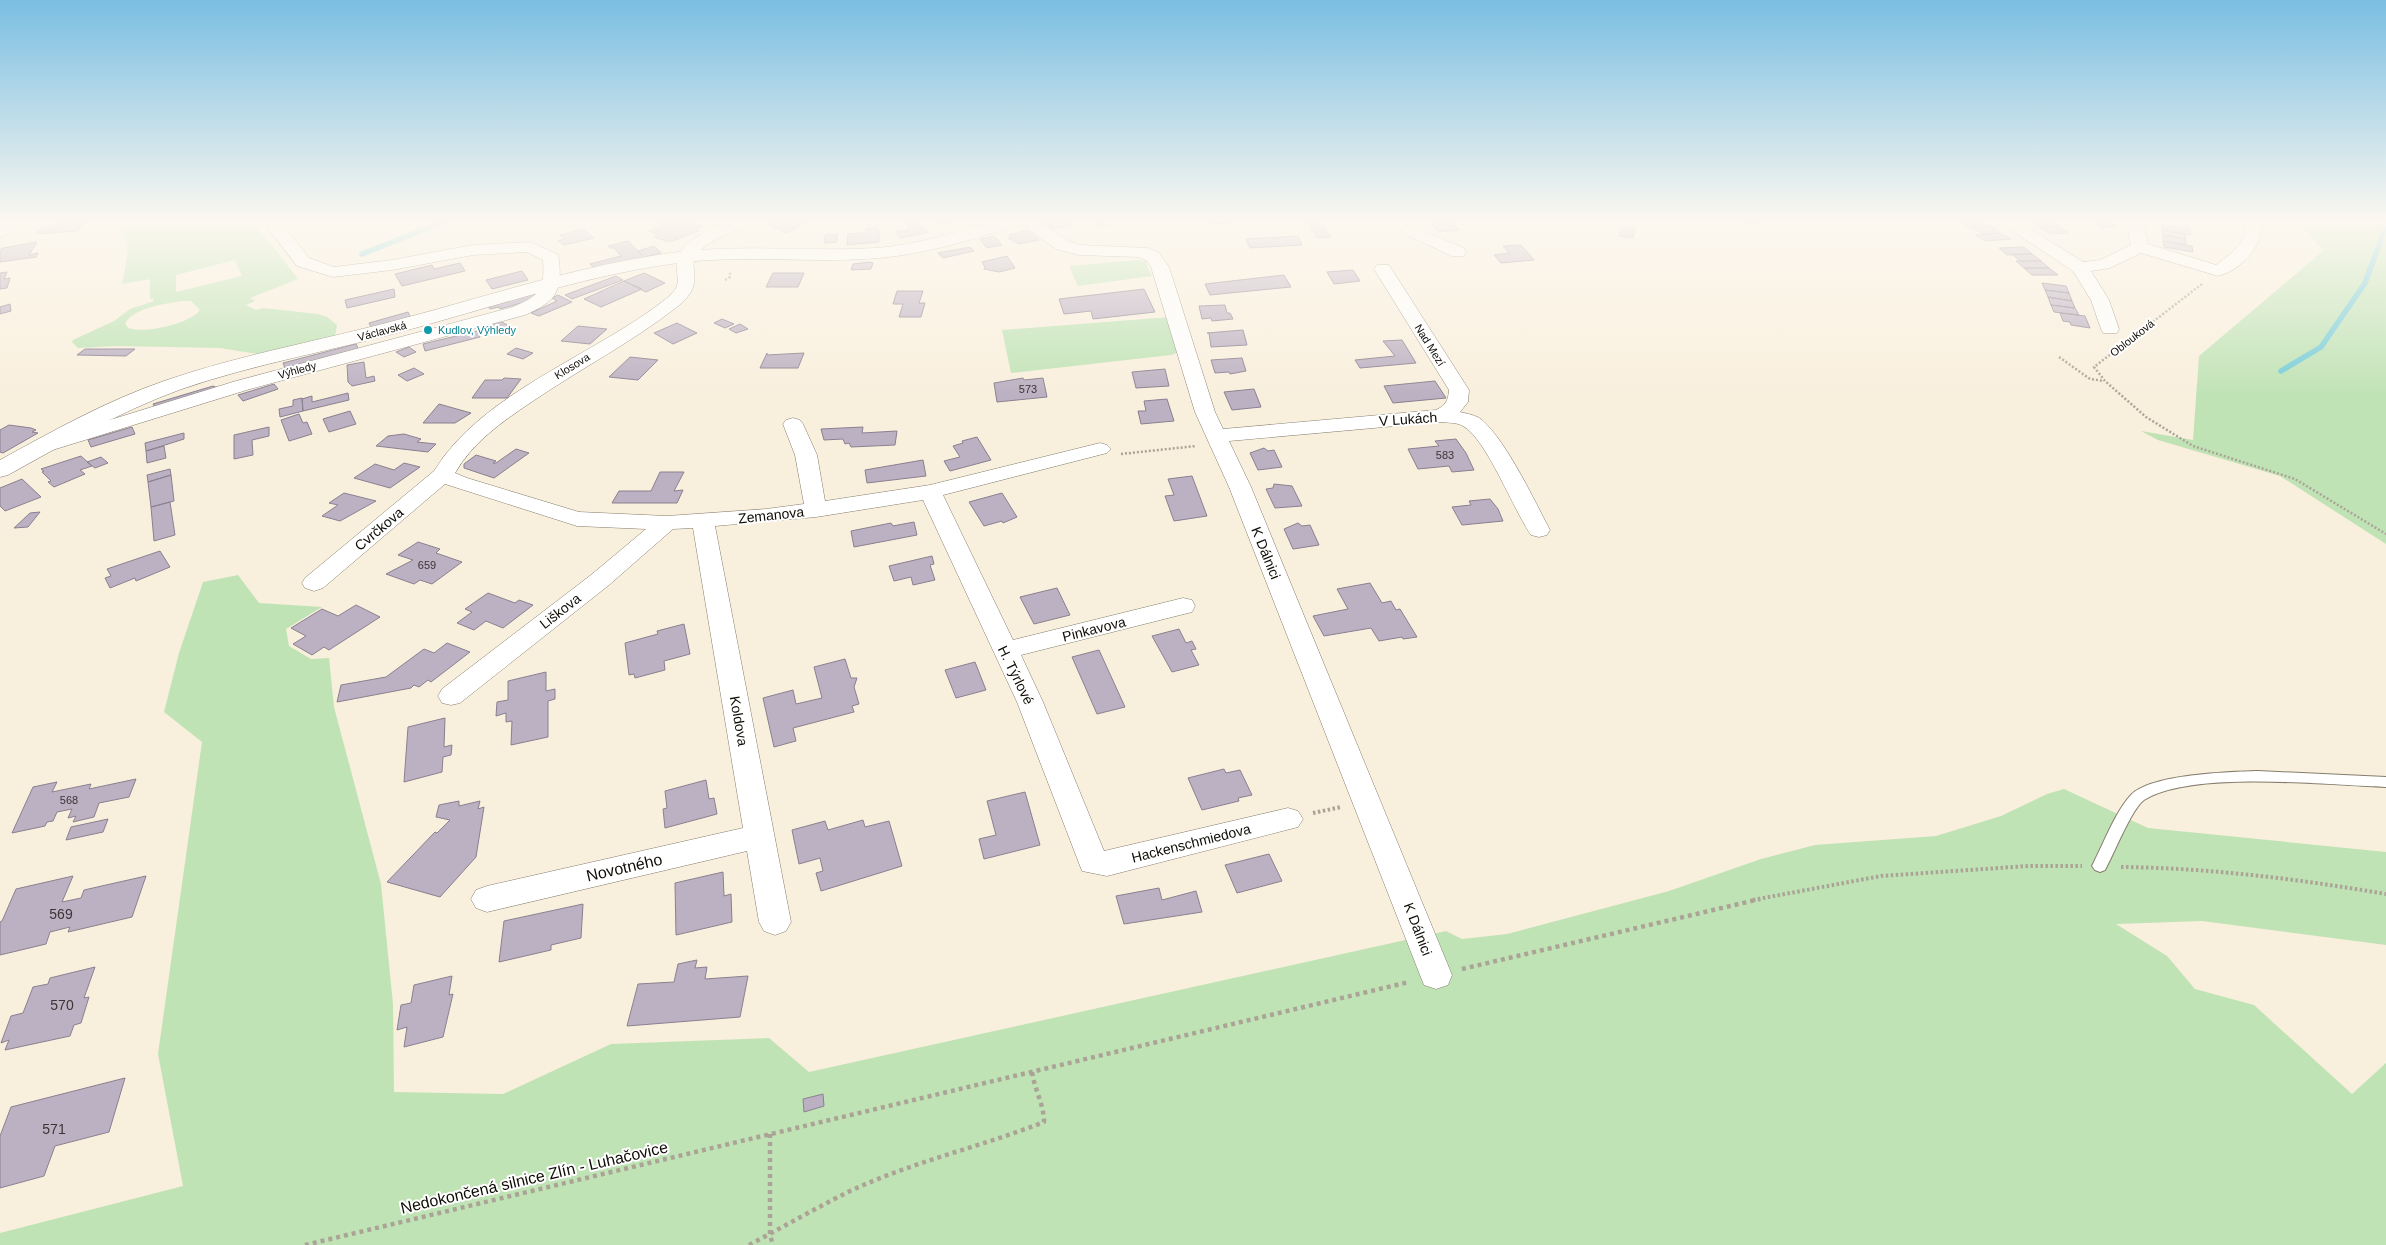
<svg xmlns="http://www.w3.org/2000/svg" width="2386" height="1245" font-family="Arial,sans-serif">
<style>
.green{fill:#c0e3b6;fill-rule:evenodd}
.lines{fill:none;stroke-linecap:round;stroke-linejoin:round}
.stream{stroke:#76cdd8;stroke-width:5.5}
.building{fill:#bcb1c2;stroke:#8a8090}
.lane-casing{stroke:#857d6d;stroke-width:2}
.street-casing{stroke:#857d6d;stroke-width:1}
.secondary-casing{stroke:#857d6d;stroke-width:1}
.path-far2{stroke:#aba496;stroke-width:2.5;stroke-dasharray:2 2;stroke-linecap:butt}
.path-far1{stroke:#aba496;stroke-width:4;stroke-dasharray:2.5 2.5;stroke-linecap:butt}
.path{stroke:#aba496;stroke-width:4.5;stroke-dasharray:4 4;stroke-linecap:butt}
.lane{fill:#fff;fill-rule:evenodd}
.street{fill:#fff;fill-rule:evenodd}
.secondary{fill:#fff;fill-rule:evenodd}
.culture-dot{fill:#0f9aa8;stroke:#fff;stroke-width:2}
.labels{text-anchor:middle;stroke-width:4;stroke-linejoin:round;paint-order:stroke}
.far-culture-label{font-size:11px;fill:#0d838f;stroke:#fff;text-anchor:start}
.far-street-label{font-size:11px;fill:#0f0c06;stroke:#fff}
.number-label{font-size:11px;fill:#3a3535}
.street-label{font-size:14px;fill:#0f0c06;stroke:#fff}
.near-number-label{font-size:14px;fill:#3a3535}
.near-street-label{font-size:16px;fill:#0f0c06;stroke:#fff}
</style>
<rect width="100%" height="100%" fill="#f9efdd"/>
<path class="green" d="M111 220H249L275 249 298 279 250 298 255 301 246 305 256 310 263 308 318 314 327 317 337 325 335 336 257 354 220 348 116 346 78 348 72 342 73 340 114 321 130 309 154 301 153 298 150 299V279L122 284C127 257 134 240 111 220ZM235 260 242 276 176 292V275ZM182 301H191L200 310C190 324 143 334 128 328L125 323C136 307 164 304 182 301Z
M2297 220H2386V544L2280 476 2158 440 2141 431 2193 440 2199 356 2323 251Z
M1137 260 1145 261 1152 276 1078 286 1069 266Z
M1170 317 1179 352 1171 355 1011 373 1002 330Z
M238 575 259 603 322 607 286 629 289 646 311 659 329 658 334 707 381 884 393 1004 394 1092 503 1094 611 1044 769 1038 809 1072 1446 931 1462 939 1507 934 1669 891 1761 859 1815 845 1936 836 2001 816 2047 794 2064 789 2148 828 2386 852V945L2202 921 2116 924 2167 956 2195 989 2254 1005 2352 1094 2386 1063V1245H0V1233L183 1186 158 1054 202 742 164 712 179 653 203 582Z"/>
<g class="lines">
<path class="stream" d="M362 254 448 220
M2281 371 2321 347 2365 283 2386 226"/>
</g>
<path class="building" d="M67 220 86 222 78 231 36 234 42 228 51 227Z
M652 220H670L699 231 669 242 654 237 659 235 649 231 664 225Z
M776 220H811L787 233 766 224Z
M914 220 929 232 900 238 895 232 910 229 904 221Z
M935 220H963L942 226Z
M1059 220H1070L1074 225 1051 229 1045 223Z
M1091 220H1105L1109 225 1097 227Z
M1209 220H1230V223L1210 224Z
M1305 220H1319L1331 237 1318 238Z
M1429 220H1451L1459 230 1438 232Z
M1730 220H1770V221L1744 225 1738 221Z
M1982 220 1991 226 1969 228 1960 222Z
M2049 220 2059 226 2041 228 2031 222Z
M2089 220H2116L2111 221 2118 226 2102 228Z
M688 222 702 227 695 229 682 225Z
M2161 224 2190 229 2191 235 2162 230Z
M1625 226 1636 228 1633 238 1619 236 1622 228Z
M1991 226 2000 233 1983 234 1973 228Z
M2059 226 2069 233 2051 234 2041 228Z
M877 228 879 231V242L847 245 848 234 866 232V229Z
M583 229 594 238 564 245 558 241 565 239 560 235Z
M1028 230 1039 240 1019 244 1008 238 1012 237 1009 235Z
M2162 230 2185 234 2186 239 2163 235Z
M2000 233 2011 239 1985 241 1975 235Z
M837 234V242L824 243 825 235Z
M2163 235 2186 239V245L2163 241Z
M994 236 1002 245 987 248 980 239Z
M1298 236 1302 245 1250 248 1246 239Z
M628 241 644 257 596 270 590 264 621 256 614 248H610L608 246Z
M2163 241 2192 246 2193 252 2164 247Z
M37 242 29 255 38 253 36 257 0 262V250L3 248Z
M1521 245 1534 260 1501 263 1494 255 1509 253 1503 246Z
M654 246 661 253 644 257 638 251Z
M970 247 974 251 943 258 938 253Z
M2024 247 2032 254 2007 255 1999 248Z
M2012 254H2032L2041 261H2020Z
M1007 256 1015 268 999 272 984 269 985 267 982 262Z
M2016 261H2041L2049 268H2024Z
M870 262 873 263 871 269 851 270 853 264Z
M460 263 465 271 402 286 395 274 432 265 434 269Z
M2024 268H2049L2058 275H2032Z
M1353 270 1360 281 1334 284 1327 272Z
M522 271 528 280 492 289 486 280Z
M7 272 4 279 10 278 7 288 0 289V273Z
M644 273 665 283 646 292 624 281Z
M773 273H804L798 287H766Z
M1284 275 1291 287 1210 295 1205 284Z
M616 276 623 280 572 299 565 295Z
M624 281 642 289 601 307 584 299Z
M2042 283 2066 286 2069 293 2045 290Z
M394 289 395 297 347 308 345 300Z
M1144 289 1155 312 1093 319 1091 311 1064 314 1059 299Z
M2045 290 2069 293 2072 301 2048 297Z
M897 291H923L919 303H925L921 317H899L903 304H893Z
M535 293 539 298 500 309 499 307 490 309 488 306Z
M558 295 572 302 539 316 531 313 557 301 552 298Z
M2048 297 2072 301 2075 308 2051 305Z
M10 304 11 311 0 314V307Z
M1225 305 1227 313H1230L1233 319 1212 321 1211 318 1202 319 1199 306Z
M2051 305 2075 308 2079 315 2054 312Z
M408 312 411 318 372 329 369 323Z
M2060 313 2085 316 2090 328 2071 325 2070 322 2063 321Z
M722 319 734 324 725 328 714 323Z
M500 321 509 326 497 332 487 327Z
M677 323 697 333 673 344 654 333Z
M740 324 748 329 736 333 729 329Z
M578 326 607 329 590 344 561 341Z
M1243 330 1247 345 1211 347 1209 333H1207Z
M477 331 480 337 425 351 423 344Z
M1402 340 1416 363 1360 368 1355 360 1395 356 1383 341Z
M356 344 360 352 286 371 283 363Z
M409 347 416 352 404 357 396 352Z
M516 348 533 353 523 359 507 354Z
M85 349H135L126 356 77 355Z
M767 353V355L804 353 798 368H760Z
M630 357 658 360 638 380 609 377Z
M1242 358 1246 371 1230 374 1229 372 1215 373 1211 360Z
M364 362 366 378 374 376 375 381 352 386 348 382 347 365Z
M414 368 424 374 407 381 398 375Z
M1165 369 1169 386 1136 388 1132 372Z
M504 378 521 379 507 398H472L485 380H502Z
M1023 378 1024 380 1043 378 1047 397 997 402 994 383Z
M1435 381 1446 398 1393 403 1384 386Z
M274 384 278 389 243 401 238 395Z
M213 386 218 388 156 409 153 404Z
M1254 389 1261 407 1232 410 1224 392Z
M348 393 349 400 303 411 302 399 312 396V402Z
M302 398 303 411 280 417 279 409 293 406V400Z
M1167 399 1174 421 1141 424 1138 411H1146L1144 401Z
M439 404 471 413 455 423H423Z
M350 411 356 424 329 432 323 419Z
M299 414 303 423 307 422 312 434 289 441 281 420Z
M9 425 31 428 36 430 32 432 38 433 3 453 0 452V430Z
M132 427 135 434 91 447 88 440Z
M269 427V436L252 440 253 455 234 459V435Z
M863 427 862 433 897 431 895 445 851 447 849 443 845 444 843 439 824 440 821 429Z
M184 433V439L146 451 145 443Z
M404 434 421 439 417 442 436 444 428 452 376 446 388 436Z
M977 437 991 460 950 471 944 461 960 457 953 446 963 443 962 441Z
M1456 439 1466 453 1474 470 1452 472 1449 466 1418 469 1408 449 1439 446 1435 441Z
M164 446 166 458 147 463 146 451Z
M1264 448 1268 451 1274 450 1282 467 1258 470 1250 453Z
M516 449 529 453 494 478 464 468V464L476 455 496 461 493 463H496Z
M81 456 92 466 80 470 85 474 54 487 48 482 51 481 42 472 44 471 41 469Z
M101 457 108 463 95 468 87 462Z
M923 460 926 476 867 483 865 470Z
M404 463 420 467 390 488 354 478 375 464 394 470Z
M170 469 171 475 148 482 147 475Z
M660 472H684L674 491 683 490 677 503H612L619 491H651Z
M171 475 174 501 151 507 148 482Z
M1192 476 1207 516 1174 521 1165 496 1174 495 1168 479Z
M22 479 41 497 5 511 0 506V488Z
M1274 484 1292 486 1302 506 1275 508 1266 489 1273 488Z
M344 493 376 501 340 521 322 516 338 505 329 503Z
M1002 493 1017 517 1003 523 1002 521 984 526 969 502Z
M1490 499 1498 509 1503 521 1462 525 1452 507 1471 505 1469 501Z
M170 502 175 535 154 541 151 507Z
M40 512 28 527 14 528 30 513Z
M914 522 917 535 854 547 851 531 891 523 893 526Z
M1298 523 1302 526 1310 525 1319 545 1293 549 1284 529Z
M418 542 440 549 436 553 462 562 432 584 420 580 414 584 386 574 413 560 398 555Z
M160 551 170 567 136 581 135 578 110 588 105 578 111 576 107 569Z
M932 556 934 564 930 565 935 580 913 585 911 577 894 581 889 566Z
M1370 583 1382 603 1391 601 1396 610 1400 609 1417 637 1403 639 1402 637 1379 641 1371 628 1324 636 1313 616 1348 609 1337 589Z
M1057 588 1070 615 1034 624 1020 597Z
M488 593 515 603 519 600 533 605 503 628 486 621 474 630 457 623 472 612 465 609Z
M356 605 380 617 329 650 324 647 312 655 293 644 306 636 291 628 322 609 338 616Z
M684 624 690 654 664 661 665 670 635 678 634 674 629 675 625 643 658 634 657 631Z
M1179 629 1186 643 1192 641 1196 649 1191 650 1199 665 1172 672 1152 636Z
M447 643 470 652 431 682 428 680 419 687 414 685 411 688 337 702 341 685 386 677 424 649 434 653Z
M1099 650 1125 707 1097 714 1072 657Z
M845 659 851 678H857L854 687 859 704 852 706 854 712 793 728 796 741 774 747 763 698 793 690 796 704 822 698 814 667Z
M975 662 986 690 956 698 945 670Z
M546 672V691L555 689V699L548 701V737L511 745 512 721 506 722V713L496 716 497 702 508 700V681Z
M445 718 444 747 452 745 451 755 443 757 442 772 404 782 408 727Z
M1224 769 1226 773 1240 770 1252 795 1238 798 1239 801 1202 810 1188 778Z
M136 779 129 797 99 803 94 817 73 822 76 816 68 818 72 809 57 812 53 821 47 822 45 826 12 833 33 787 57 782 52 792 91 784 89 789Z
M706 780 709 799 714 798 717 814 665 828 663 809 667 808 665 791Z
M1025 792 1040 845 984 859 979 839 996 835 987 801Z
M459 801V806L480 801 478 809 484 807 476 857 440 897 387 882 435 832 437 833 450 820 436 817 439 805Z
M108 819 103 832 66 840 71 827Z
M863 820 865 827 889 821 902 866 821 891 816 873 823 871 820 858 799 864 792 830 825 821 828 830Z
M1269 854 1282 881 1237 893 1225 865Z
M723 872 724 896 731 894 732 922 676 935 675 883Z
M73 876 62 902 81 898 84 890 146 876 132 917 68 932 70 927 50 932 46 944 0 955V922L2 921 16 889Z
M1159 888 1162 900 1196 891 1202 912 1124 924 1116 896Z
M583 904 581 938 551 945V950L499 962 504 921Z
M697 960 695 968 707 967 705 979 748 976 740 1017 627 1026 638 984 674 982 678 964Z
M95 967 84 998 89 997 81 1023 74 1025 70 1036 5 1050 9 1040 1 1043 11 1016 23 1013 33 987 48 984 50 978Z
M452 976 449 995 453 994 443 1037 404 1047 407 1027 397 1030 401 1005 411 1003 414 985Z
M125 1078 109 1132 55 1146 44 1176 0 1188V1136L11 1107Z
M823 1094 824 1106 804 1112 803 1099Z"/>
<g class="lines">
<g class="lane-casing">
<path id="lane" d="M2258 771 2386 777V787C2329 785 2191 770 2144 800 2132 808 2113 856 2105 870L2100 872 2095 870 2092 866C2103 845 2115 812 2131 795 2151 774 2229 772 2258 771Z"/>
</g>
<g class="street-casing">
<path id="street" d="M11 220H32L0 238V226Z
M262 220H279L309 258 334 267 392 260 473 245 530 242 557 254 559 258C562 292 557 301 525 315L250 389 59 448 52 450 45 448 41 444 45 440 236 381 513 307C540 295 545 291 543 260L527 252 473 255 392 270 333 277 297 266Z
M734 220H756L754 223C736 232 709 238 697 254 686 267 708 283 677 307 631 343 578 370 530 403 502 422 473 442 455 473L467 478 579 512 667 516 766 509 804 504 795 455 783 424 786 420 793 418 800 420 803 424 817 455 825 501 930 485 1100 443 1107 445 1111 449 1107 453 943 495 1013 640 1183 598 1192 600 1195 606 1192 612 1021 655 1043 702 1104 851 1288 808 1298 811 1303 819 1298 827 1107 876 1082 871 1017 702 923 500 816 517 715 526 791 922 786 931 775 935 764 931 759 922 747 851 487 912 476 908 471 899 476 890 487 886 743 828 693 528 673 529 609 585 460 703 451 705 442 703 438 696 442 689 591 575 646 529 577 526 445 484 323 588 314 591 305 588 302 583 305 578 434 471C482 392 596 355 667 298 687 282 672 274 678 257 686 237 716 228 734 220Z
M1017 220H1036L1068 241 1080 245 1148 248 1159 253 1169 267 1215 412 1223 429 1436 410C1446 405 1448 401 1449 390L1374 269 1377 265H1389L1469 390 1468 402 1460 412C1468 414 1476 415 1482 420 1507 442 1534 500 1550 530L1547 535 1539 537 1531 535C1514 511 1486 438 1463 426 1456 422 1448 423 1440 422L1229 441 1251 487 1452 975 1448 985 1436 989 1424 985 1420 975 1229 487 1195 412 1151 267 1147 261 1139 257 1079 255 1056 249Z
M1386 220H1406L1421 230 1464 248 1466 252 1464 256H1452L1409 236Z
M1996 220H2016L2083 262 2100 260 2131 245 2126 220H2142L2148 244 2216 265C2233 252 2247 244 2246 220H2262C2264 245 2242 270 2218 276L2141 253 2110 268 2091 271 2109 300 2119 329 2117 333H2103L2101 329 2091 300 2073 271Z"/>
</g>
<g class="secondary-casing">
<path id="secondary" d="M997 220H1026L1023 224C976 238 928 254 879 258 812 264 745 254 678 263 588 275 502 304 415 328 337 350 256 363 179 390 119 412 64 444 8 475L0 477V460C53 431 106 401 164 381 242 354 325 340 405 318 495 294 585 264 678 252 744 244 810 252 876 248 917 245 957 232 997 220Z"/>
</g>
<path class="path-far2" d="M725 280 730 277V271
M2202 284 2094 367 2105 381 2146 417 2193 446 2295 479 2386 534
M2059 357 2090 379 2104 381
M1121 454 1196 446"/>
<path class="path-far1" d="M1313 813 1341 807
M2121 867C2210 868 2298 879 2386 894
M1753 900 1881 876 2028 866H2082"/>
<path class="path" d="M1462 969 1760 899
M770 1134V1235L773 1245
M305 1245 1409 982
M749 1245C783 1227 816 1208 850 1191 912 1162 980 1147 1044 1122 1044 1104 1034 1089 1032 1071"/>
<use href="#lane" class="lane"/>
<use href="#street" class="street"/>
<use href="#secondary" class="secondary"/>
</g>
<linearGradient id="sky" x2="0" y2="1"><stop stop-color="#7abee2"/><stop offset="0.56" stop-color="#fcf8f0"/><stop offset="1" stop-color="#fcf8f0" stop-opacity="0"/></linearGradient>
<rect width="2386" height="395" fill="url(#sky)"/>
<circle class="culture-dot" cx="428" cy="330" r="5"/>
<g class="labels">
<g class="far-culture-label">
<text x="438" y="334">Kudlov, Výhledy</text>
</g>
<g class="far-street-label">
<text transform="translate(382 331) rotate(-15)" y="4">Václavská</text>
<text transform="translate(2132 338) rotate(-38)" y="4">Oblouková</text>
<text transform="translate(1430 345) rotate(58)" y="4">Nad Mezí</text>
<text transform="translate(572 366) rotate(-32)" y="4">Klosova</text>
<text transform="translate(297 370) rotate(-15)" y="4">Výhledy</text>
</g>
<g class="number-label">
<text x="1028" y="393">573</text>
<text x="1445" y="459">583</text>
<text x="427" y="569">659</text>
<text x="69" y="804">568</text>
</g>
<g class="street-label">
<text transform="translate(1408 419) rotate(-4)" y="5">V Lukách</text>
<text transform="translate(771 515) rotate(-6)" y="5">Zemanova</text>
<text transform="translate(379 529) rotate(-40)" y="5">Cvrčkova</text>
<text transform="translate(1266 553) rotate(68)" y="5">K Dálnici</text>
<text transform="translate(560 611) rotate(-38)" y="5">Liškova</text>
<text transform="translate(1094 629) rotate(-14)" y="5">Pinkavova</text>
<text transform="translate(1016 675) rotate(64)" y="5">H. Týrlové</text>
<text transform="translate(739 721) rotate(80)" y="5">Koldova</text>
<text transform="translate(1191 843) rotate(-14)" y="5">Hackenschmiedova</text>
<text transform="translate(1418 929) rotate(69)" y="5">K Dálnici</text>
</g>
<g class="near-number-label">
<text x="61" y="919">569</text>
<text x="62" y="1010">570</text>
<text x="54" y="1134">571</text>
</g>
<g class="near-street-label">
<text transform="translate(624 867) rotate(-13)" y="6">Novotného</text>
<text transform="translate(534 1177) rotate(-13)" y="6">Nedokončená silnice Zlín - Luhačovice</text>
</g>
</g>
</svg>
